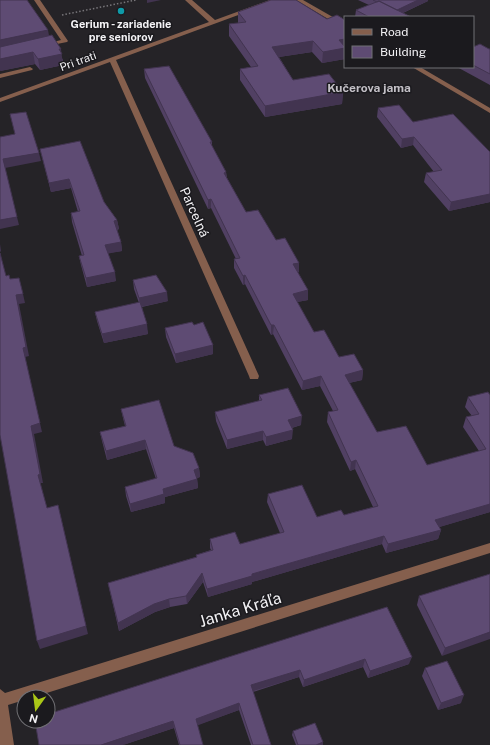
<svg xmlns="http://www.w3.org/2000/svg" width="490" height="745" font-family="'Public Sans',sans-serif">
<style>
.lines{fill:none;stroke-linecap:round;stroke-linejoin:round}
.path{stroke:#78767a;stroke-width:1.5;stroke-dasharray:1.5 2;stroke-linecap:butt}
.minor{fill:#855f4d;fill-rule:evenodd}
.wall{fill:#514063}
.shaded-wall{fill:#423450}
.building{fill:#5e4b73;stroke:#423450}
.culture-dot{fill:#0f9aa8;stroke:#1b1a1e;stroke-width:1.5}
.labels{text-anchor:middle;stroke-width:3;stroke-linejoin:round;paint-order:stroke}
.far-poi-label{font-size:11px;font-weight:bold;fill:#f3f2f5;stroke:#1b1a1e}
.far-street-label{font-size:11px;fill:#f3f2f5;stroke:#1b1a1e}
.far-neighbourhood-label{font-size:12px;font-weight:bold;fill:#c3c0c6;stroke:#1b1a1e}
.street-label{font-size:13px;fill:#f3f2f5;stroke:#1b1a1e}
.near-street-label{font-size:16px;fill:#f3f2f5;stroke:#1b1a1e}
</style>
<rect width="100%" height="100%" fill="#252327"/>
<g class="lines">
<path class="path" d="M62 15 136 0"/>
<path class="minor" d="M34 0H40L68 41 67 42 42 47V45L61 40Z
M185 0H192L215 20 270 0H279L116 60 259 376 258 379H250L249 376 110 62 0 102V98L209 22Z
M296 0H303L345 24V29Z
M30 67 33 69 32 70 0 78V74Z
M412 67H420L490 108V113Z
M490 543V553L34 697H24V700L8 705 14 745H0V689L5 693Z"/>
</g>
<path class="wall" d="M358 0H428V1L403 13 411 17H355L356 10 369 5Z
M238 12 345 21V59L322 63 312 52 279 57 293 80 343 92 342 104 265 117 240 80V69L251 67 229 36V24L238 23Z
M49 35 63 60V65L40 70 35 64 0 71Z
M473 47 490 49V85L457 67H473Z
M144 69 212 142V146L226 172 227 178 246 212 276 240 299 272H298L308 300 297 302 314 332 339 357 363 370 362 380 349 383 377 432 427 465 479 451 463 427 466 417 472 416 465 407 468 397 490 395V512L439 527 441 530 438 539 386 553 382 544 252 582V584L208 597 203 582 187 604 170 607 155 612 119 631 108 583 196 557V555L211 550 210 548V539L240 544 280 533 267 502 268 494 317 517 344 515 373 507 355 469 350 471 327 422 328 412 333 411 320 386 302 390 273 334 271 335 245 284 243 285 234 268V259H236L211 208 208 209 145 78Z
M378 108 490 152V202L449 211 424 182 426 173 434 172 413 145 401 148 377 117Z
M40 149 104 202 117 220 119 229 117 230 121 242 122 251 108 253 116 281 87 287 81 265 79 256H82L72 222 71 213 78 212 71 188 51 192Z
M133 280 168 301 142 307 148 334 104 343 97 321 95 312 139 303 134 289Z
M194 325 213 345V354L176 363 166 337 165 328Z
M259 395 301 425 292 428V439L266 446 263 440 227 449 216 421 215 412 259 401Z
M121 409 174 446 199 468 200 477 197 478 198 488 165 497V503L131 512 126 496 125 487 156 479 146 449 107 460 102 441 100 432 125 426 123 418Z
M490 574 442 656 417 605 419 596Z
M387 607 409 664 368 678 363 667 303 687 299 677 253 692 271 745H251L239 710 197 725 203 745H179L174 728 123 745Z
M425 668 461 703 438 710 422 676Z
M293 731 323 745H296L292 735Z"/>
<path class="shaded-wall" d="M147 0H161L147 3Z
M418 0H428V1L396 16 397 10Z
M48 30 50 41 0 51V40Z
M345 39V59L322 63 323 52 339 40Z
M313 41 312 52 272 58V47Z
M59 49H61L63 65 40 70 38 59Z
M33 52 35 64 0 71V59Z
M343 92 342 104 265 117V106Z
M414 137 413 145 401 148 402 139Z
M39 153 41 161 5 168 3 159Z
M226 172 227 182 224 173Z
M69 179 71 188 51 192 49 183Z
M490 194V202L449 211 451 202Z
M211 199V208L208 209V200Z
M17 217 19 225 0 229V220Z
M117 220 119 229 115 230 114 221Z
M121 242 122 251 106 254 105 245Z
M0 244 1 251 0 252Z
M299 263V272L293 273V264Z
M115 272 116 281 87 287 86 278Z
M245 275V284L243 285V276Z
M308 290V300L292 303 293 294Z
M167 292 168 301 140 307 139 298Z
M23 294 25 303 19 304 29 356 25 357 42 432 34 434 43 483H40L38 475 31 426 23 348 16 295Z
M147 324 148 334 104 343 102 334Z
M271 325H274L273 334 271 335Z
M213 345V354L176 363 175 354Z
M363 370 362 380 344 384 345 375Z
M321 376 320 386 302 390 303 381Z
M302 416 301 425 287 429 288 420Z
M293 430 292 439 266 446V437Z
M263 431V440L227 449V440Z
M145 440 146 449 107 460 106 451Z
M356 460 355 469 350 471 351 462Z
M199 468 200 477 194 479V470Z
M197 479 198 488 165 497V503L131 512 130 504 163 489Z
M490 504V512L433 529 435 520Z
M58 505 88 634 40 649 37 641Z
M441 530 438 539 386 553 388 544Z
M384 536 382 544 252 582V584L208 597 207 589 252 574Z
M202 573 203 582 187 604 186 596Z
M169 599 170 607 155 612 119 631 118 623 154 604Z
M490 632V639L442 656 445 648Z
M412 657 409 664 368 678 370 671Z
M365 659 363 667 303 687 304 680Z
M300 670 299 677 250 692 251 685Z
M464 695 461 703 438 710 441 703Z
M239 703V710L196 726V719Z
M173 721 174 728 123 745H101Z
M323 742V745H316Z"/>
<path class="building" d="M0 0H27L48 30 0 40Z
M271 0H296L327 19 337 15 342 18 345 21V39L339 40 345 47V48L323 52 313 41 272 47 293 80 329 74 343 92 265 106 240 69 258 66 229 24 246 22 238 12Z
M373 0H418L397 10 379 1 377 2Z
M379 1 411 17H369L356 10Z
M52 35 61 49H59L62 54 38 59 33 52 0 59V47Z
M480 44 489 49H490V74L473 65V47Z
M169 66 212 142H210L226 172 224 173 246 212 258 210 276 240 285 238 299 263 293 264 308 290 293 294 314 332 324 330 339 357 354 354 363 370 345 375 377 432 406 426 427 465 486 449 466 417 479 414 468 397 488 392 490 395V504L435 520 441 530 388 544 384 536 252 574V576L207 589 202 573 186 596 169 599 154 604 118 623 108 583 197 557 196 555 213 550 210 539 235 532 240 544 284 532 268 494 302 485 317 517 341 510 344 515 378 506 356 460 351 462 328 412 338 410 321 376 303 381 274 325H271L245 275 243 276 234 259 240 258 211 199 208 200 144 69Z
M399 105 413 122 453 114 490 152V194L451 202 426 173 442 170 414 137 402 139 378 108Z
M26 112 39 153 3 159 17 217 0 220V137L15 134 10 114Z
M80 141 104 202 117 220 114 221 121 242 105 245 115 272 86 278 79 256 84 255 71 213 80 211 69 179 49 183 40 149Z
M0 253 6 276 9 275 10 279 19 278 23 294 16 295 26 347 23 348 40 423 31 426 40 474 38 475 47 508 58 505 86 626 37 641 0 435Z
M156 275 167 292 139 298 133 280Z
M140 302 147 324 102 334 95 312Z
M192 322 194 325 203 322 213 345 175 354 165 328Z
M288 388 302 416 288 420 293 430 266 437 263 431 227 440 215 412 262 400 259 395Z
M159 400 174 446 193 453 199 468 194 470 197 479 163 489 164 494 130 504 125 487 157 478 145 440 106 451 100 432 126 426 121 409Z
M490 574V632L445 648 419 596Z
M387 607 412 657 370 671 365 659 304 680 300 670 251 685 271 745H253L239 703 196 719 203 745H180L173 721 101 745H39L35 721H48V714Z
M447 661 464 695 441 703 425 668Z
M315 723 323 742 316 745H298L293 731Z"/>
<circle class="culture-dot" cx="121" cy="11" r="4"/>
<g class="labels">
<g class="far-poi-label">
<text x="121" y="28">Gerium - zariadenie<tspan x="121" dy="13">pre seniorov</tspan></text>
</g>
<g class="far-street-label">
<text transform="translate(78 61) rotate(-20)" y="4">Pri trati</text>
</g>
<g class="far-neighbourhood-label">
<text x="369" y="92">Kučerova jama</text>
</g>
<g class="street-label">
<text transform="translate(195 212) rotate(66)" y="5">Parcelná</text>
</g>
<g class="near-street-label">
<text transform="translate(240 609) rotate(-17)" y="6">Janka Kráľa</text>
</g>
</g>
<rect x="344" y="16" width="130" height="52" fill="#1b1a1e" stroke="#717074"/>
<rect x="352" y="29" width="20" height="6" fill="#855f4d" stroke="#717074"/>
<text x="380" y="36" font-size="12" fill="#f3f2f5">Road</text>
<rect x="352" y="46" width="20" height="12" fill="#5e4b73" stroke="#717074"/>
<text x="380" y="56" font-size="12" fill="#f3f2f5">Building</text>
<g transform="translate(36 709) rotate(194)"><circle r="19" fill="#1b1a1e" stroke="#717074"/>
<path d="M0-3L7 15L0 10L-7 15Z" fill="#aac717"/>
<text y="-6" font-size="11" font-weight="bold" text-anchor="middle" fill="#f3f2f5">N</text>
</g>
</svg>
